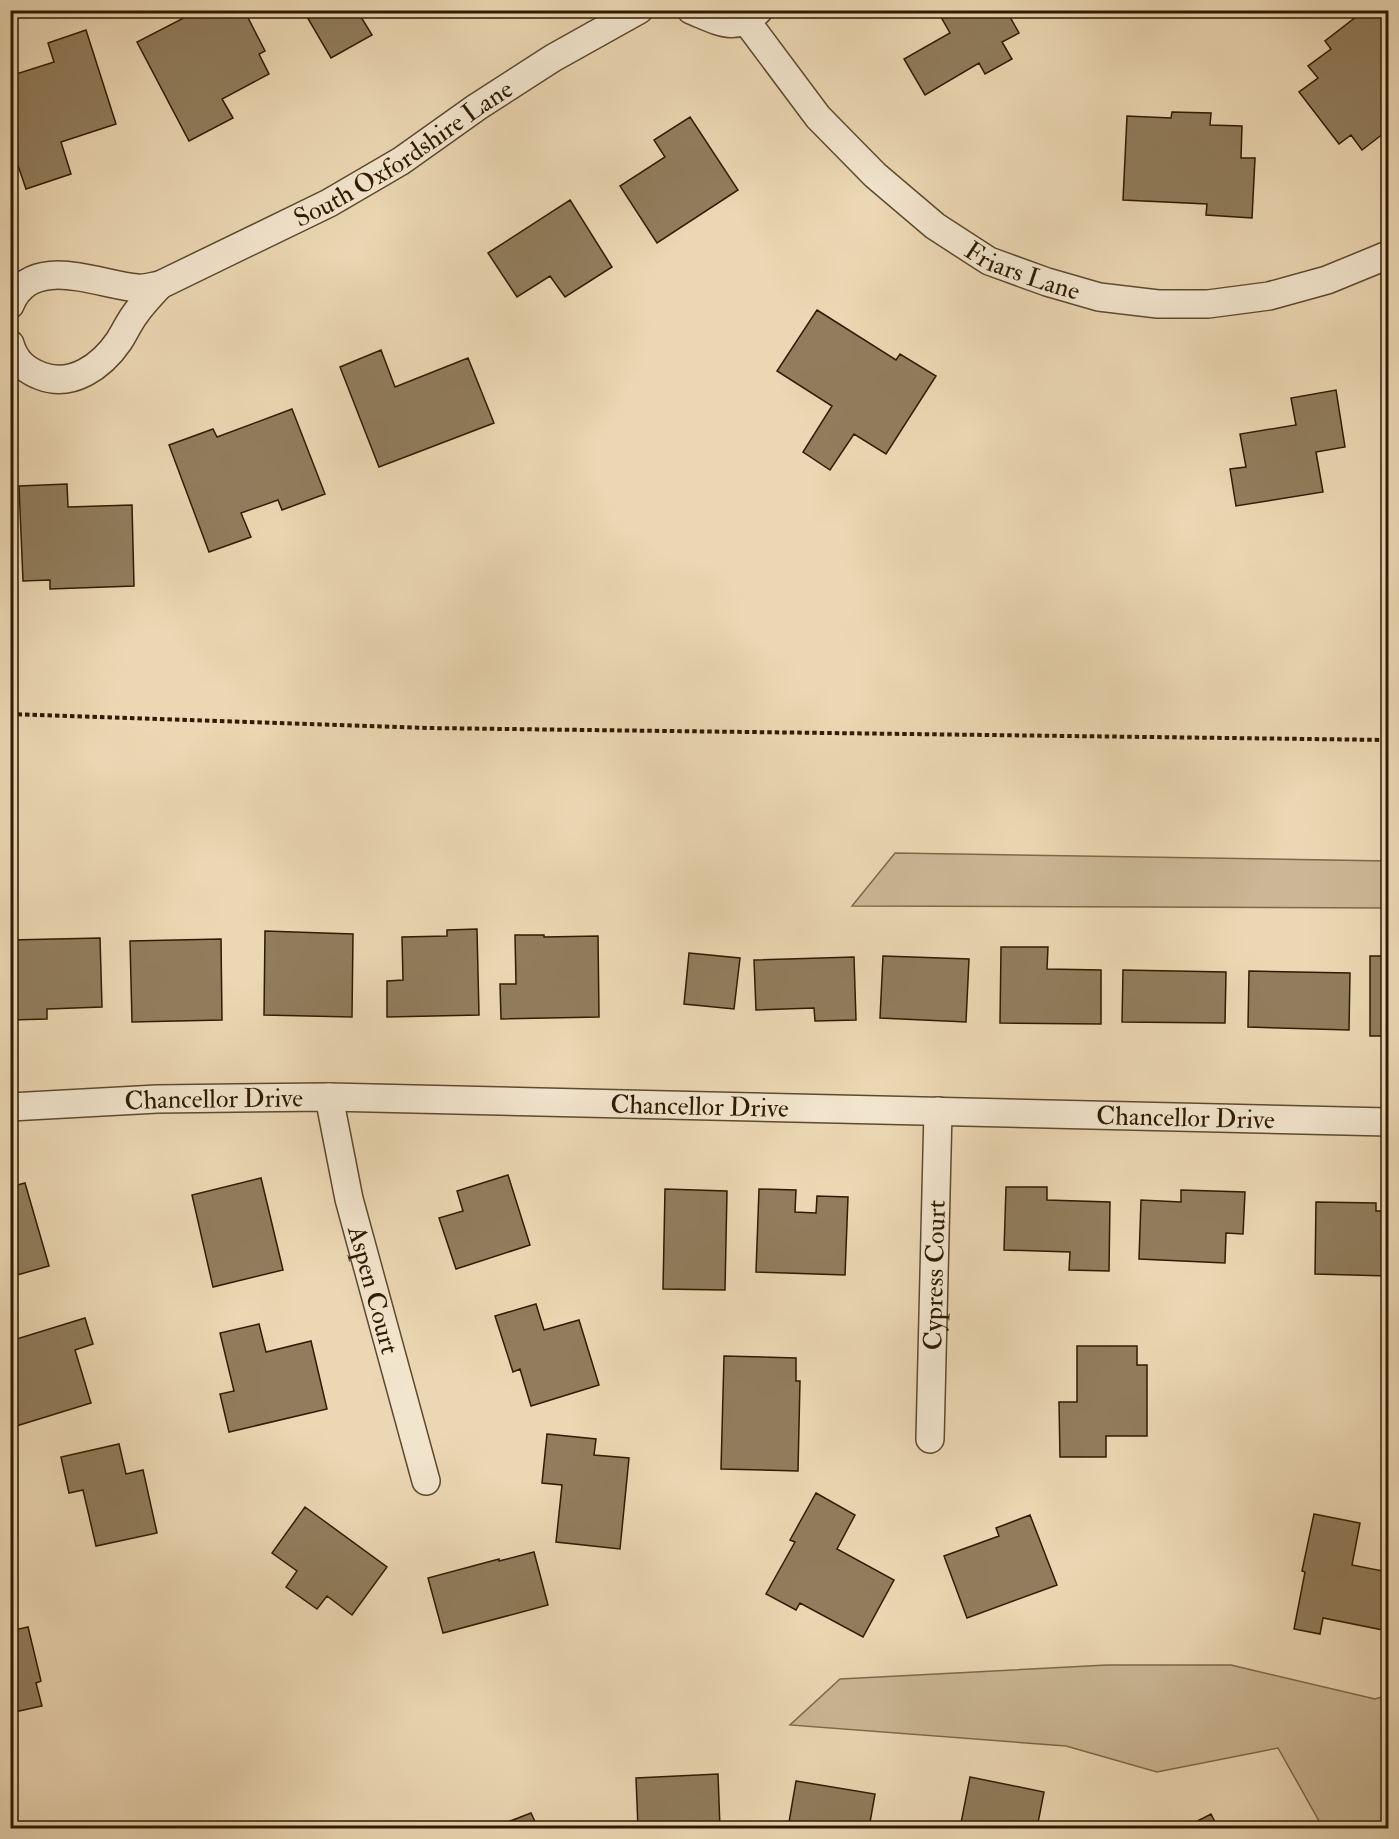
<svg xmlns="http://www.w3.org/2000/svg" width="1399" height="1839" font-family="'IM FELL Double Pica',serif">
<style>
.green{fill:#cbb795;stroke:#7d694a;stroke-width:1.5}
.building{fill:#917d5d;stroke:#2f1b00;stroke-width:1.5}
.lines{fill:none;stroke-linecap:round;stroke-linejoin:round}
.minor-casing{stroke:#5e4a2d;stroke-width:30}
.path{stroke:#2f1b00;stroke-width:4;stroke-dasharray:4.5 3;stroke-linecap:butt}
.minor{stroke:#f2e5ce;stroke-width:27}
.labels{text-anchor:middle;stroke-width:6;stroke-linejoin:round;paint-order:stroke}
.street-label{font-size:26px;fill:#2f1b00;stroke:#f2e5ce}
</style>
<rect width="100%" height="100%" fill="#ebd7b3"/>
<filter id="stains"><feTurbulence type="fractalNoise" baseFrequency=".00333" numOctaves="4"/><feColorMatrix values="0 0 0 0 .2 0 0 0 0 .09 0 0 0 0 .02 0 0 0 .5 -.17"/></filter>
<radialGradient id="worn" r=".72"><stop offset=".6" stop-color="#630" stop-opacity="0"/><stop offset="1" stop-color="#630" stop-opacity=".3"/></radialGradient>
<path class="green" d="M895 853 1388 861V908L852 906Z
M1107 1665H1231L1375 1699 1388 1695V1828H1323L1278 1748 1157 1772 1066 1746 790 1725 840 1679Z"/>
<path class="building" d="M199 10H244L265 51 259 54 269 74 222 99 233 118 189 141 137 42Z
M303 10H373L361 17 372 35 331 58Z
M937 10H1017L1009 15 1019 33 1002 42 1012 59 985 74 979 63 925 95 904 59 950 33Z
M1365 10H1375L1388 28V130L1362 150 1351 135 1339 144 1299 92 1318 78 1308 66 1331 49 1325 41Z
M86 30 116 124 61 142 71 174 26 189 10 142V76L54 62 48 43Z
M1172 112 1211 113 1210 125 1242 126 1241 158H1255L1252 218 1206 215 1207 204 1123 200 1127 116 1171 118Z
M690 117 738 190 657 243 620 186 665 157 654 140Z
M570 200 612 267 565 297 550 276 517 297 488 253Z
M817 310 896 360 900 354 936 376 886 454 854 434 830 470 803 452 832 406 777 371Z
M381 350 395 387 468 358 494 423 379 467 340 367Z
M1336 390 1345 447 1316 452 1323 492 1236 506 1230 469 1246 467 1240 434 1296 425 1291 398Z
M292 409 325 494 282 510 278 500 241 513 251 537 209 552 169 445 213 429 217 437Z
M67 484 68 507 132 505 134 586 50 589V580L23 581 19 486Z
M477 929 479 1015 387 1017V981L403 980 402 937 447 936V930Z
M265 931 353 934 352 1017 264 1015Z
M515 935H544V937L598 936 599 1017 501 1019 500 984H516Z
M100 938 102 1007 47 1009V1019L10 1020V940Z
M221 939 222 1020 132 1022 130 941Z
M1001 947H1048L1047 969 1101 970V1024L1000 1023Z
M689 953 740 958 734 1009 684 1004Z
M883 956 969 959 966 1022 880 1018Z
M1370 956H1388V1036H1370Z
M854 957 856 1020 815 1021 814 1008 756 1010 754 960Z
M1123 970 1226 972 1225 1023 1122 1022Z
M1249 971 1350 973 1349 1030 1248 1027Z
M508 1175 530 1245 456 1269 439 1218 463 1211 457 1191Z
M261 1178 283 1270 213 1287 192 1195Z
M25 1183 49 1266 10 1277V1187Z
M1006 1187H1047V1200L1110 1202 1109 1271 1069 1270 1070 1252 1004 1250Z
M665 1189 727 1191 725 1290 663 1289Z
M759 1189 796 1190 795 1212 816 1213 817 1196 848 1197 845 1275 756 1272Z
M1181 1190 1245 1192 1243 1234 1226 1233 1225 1263 1139 1259 1141 1200 1181 1202Z
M1316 1202 1376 1203V1211H1388V1276L1315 1274Z
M536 1304 544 1330 579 1320 599 1385 531 1406 520 1369 513 1372 495 1316Z
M85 1318 93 1344 75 1350 91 1403 13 1427 10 1418V1384L15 1382 10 1368V1341Z
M259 1324 266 1352 311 1341 327 1409 229 1432 220 1394 234 1391 220 1333Z
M1077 1346H1137V1365H1147V1436H1106V1457H1060L1059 1402H1077Z
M724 1356 796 1358V1381H800L798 1471 721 1469Z
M547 1434 596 1439 594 1455 629 1458 620 1549 556 1542 562 1485 542 1483Z
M119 1444 126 1474 143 1470 157 1533 96 1546 83 1490 69 1493 61 1457Z
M816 1493 855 1515 837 1549 894 1580 863 1637 800 1603 796 1610 766 1594 795 1542 790 1540Z
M305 1507 387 1567 352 1615 327 1596 317 1609 286 1587 297 1571 272 1553Z
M1314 1514 1360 1523 1352 1565 1388 1572V1631L1323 1618 1320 1634 1294 1629 1305 1572 1302 1571Z
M1030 1515 1057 1585 967 1618 944 1556 999 1536 996 1528Z
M534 1552 548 1605 443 1633 428 1578 499 1559V1561Z
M28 1627 41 1681 36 1683 42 1706 10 1713V1631Z
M718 1774 720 1828H638L636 1778Z
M970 1777 1044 1792 1037 1828H960Z
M796 1781 875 1794 869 1828H788Z
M531 1813 538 1828H492Z
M1211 1814 1218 1828H1184Z"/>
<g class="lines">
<g class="minor-casing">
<g id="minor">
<path d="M691 10C718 21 736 34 759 10"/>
<path id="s1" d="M747 22 818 117 875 175 935 226 989 261 1047 282 1099 297 1158 304H1208L1269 296 1327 280 1388 255"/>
<path id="s2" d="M10 305C31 252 99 285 137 288 144 289 153 286 160 285L329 203 401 161 477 107 553 58 639 10"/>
<path d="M10 344C15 361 25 370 41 376 72 388 102 366 119 341 125 332 129 322 136 313 143 303 152 294 160 285"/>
<path id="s3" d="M329 1097 349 1199 426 1481"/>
<path id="s4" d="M10 1107 157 1099 329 1097 1388 1122"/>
<path id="s5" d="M930 1439 938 1111"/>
</g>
</g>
<path class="path" d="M10 714 427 728 1388 740"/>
<use href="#minor" class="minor"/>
</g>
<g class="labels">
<g class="street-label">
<text dy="9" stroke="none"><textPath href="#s2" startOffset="441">South Oxfordshire Lane</textPath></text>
<text dy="9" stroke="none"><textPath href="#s1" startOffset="378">Friars Lane</textPath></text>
<text dy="9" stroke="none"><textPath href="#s4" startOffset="204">Chancellor Drive</textPath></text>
<text dy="9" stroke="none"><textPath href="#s4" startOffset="690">Chancellor Drive</textPath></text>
<text dy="9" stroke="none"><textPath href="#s4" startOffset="1176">Chancellor Drive</textPath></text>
<text dy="9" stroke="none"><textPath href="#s5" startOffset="164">Cypress Court</textPath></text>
<text dy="9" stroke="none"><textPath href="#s3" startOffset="198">Aspen Court</textPath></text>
</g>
</g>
<rect width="1399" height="1839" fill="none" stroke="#ebd7b3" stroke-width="36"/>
<rect x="12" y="12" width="1375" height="1815" fill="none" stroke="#2f1b00" stroke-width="3"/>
<rect x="18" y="18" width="1363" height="1803" fill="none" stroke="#2f1b00" stroke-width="1.5"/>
<rect width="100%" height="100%" filter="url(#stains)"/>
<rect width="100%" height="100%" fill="url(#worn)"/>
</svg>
